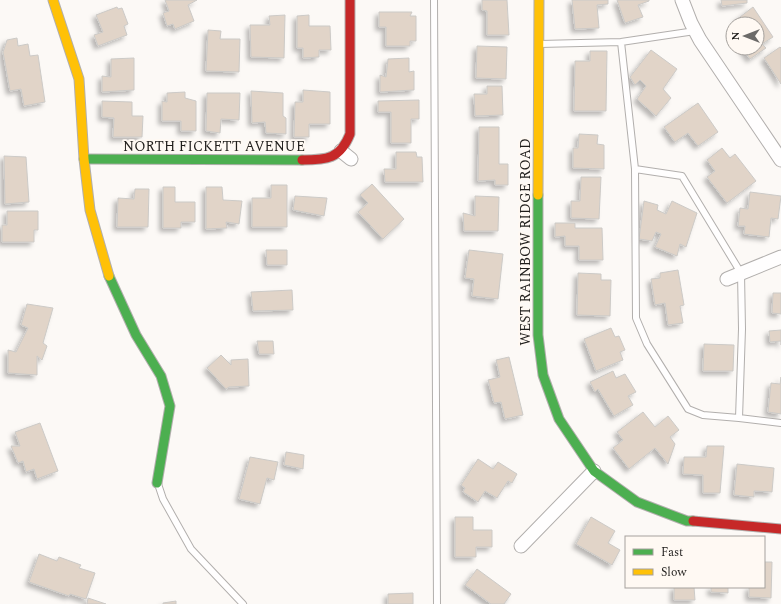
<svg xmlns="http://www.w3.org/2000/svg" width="781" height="604" font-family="Spectral,serif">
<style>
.building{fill:#e1d4c8;stroke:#cccac7;filter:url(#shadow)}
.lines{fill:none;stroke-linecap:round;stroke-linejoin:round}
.lane-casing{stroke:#b2afad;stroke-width:8}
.street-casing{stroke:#b2afad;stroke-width:15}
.fast-casing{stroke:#b2afad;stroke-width:11}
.slow-casing{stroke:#b2afad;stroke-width:11}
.jam-casing{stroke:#b2afad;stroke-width:11}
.lane{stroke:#fffefe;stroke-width:6}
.street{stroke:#fffefe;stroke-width:13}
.fast{stroke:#4caf50;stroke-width:9}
.slow{stroke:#ffc107;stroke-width:9}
.jam{stroke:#c62828;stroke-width:9}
.labels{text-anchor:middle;stroke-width:3.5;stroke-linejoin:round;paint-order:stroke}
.street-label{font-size:14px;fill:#1f1d1b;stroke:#fff9f3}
</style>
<defs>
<filter id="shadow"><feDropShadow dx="-3.5" dy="3.5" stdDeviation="2" flood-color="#0004"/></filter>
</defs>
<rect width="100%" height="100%" fill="#fcf9f6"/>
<path class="building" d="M165 0H197L188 5 194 21 175 29 173 24 167 26 163 13 169 11Z
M482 0H507L509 35H487V11L482 10Z
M572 0H608V4L597 5 599 28 575 29Z
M617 0H649V1L638 5 643 17 625 23Z
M721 0H747V3L722 6Z
M117 7 118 9 122 8 128 24 124 26 127 35 98 46 94 35 103 32 96 15Z
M753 7 773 37 762 44 766 48 750 59 742 48H757V24H739L736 20Z
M379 12H412L410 16H416V41H410V46H386V27H379Z
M285 15 284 58 251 57 250 25H270L269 16Z
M309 15V26H330L331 50H319V57L303 58V48H297V16Z
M208 30 221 31 220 39H240L239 72 206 71Z
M17 38 18 46 28 44 30 56 38 55 45 102 24 106 21 89 10 91 3 52 7 40Z
M477 46 507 47 506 79 476 78Z
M780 47 781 48V84L764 58Z
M651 50 677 69 663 89 671 98 656 116 637 99 646 86 640 80 635 85 630 77Z
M590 51H607L606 111H574L575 61H590Z
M134 58V90L102 92V76L111 77V59Z
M409 58V72L414 71V90L380 92V75L386 77 388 59Z
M487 86H502L503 115 475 116 474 94H487Z
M303 90 330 92V124H309V137H294L295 102H303Z
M251 91 283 93V116L286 118V134L266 133 265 122 252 123Z
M185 92V98L196 101V131H181V121H162V101L167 102V93Z
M207 93H240L239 120 221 119 220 133 206 131Z
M419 100V119H411V143H391V112H378V101Z
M102 101 132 102V116H143L142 137H113L114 118 102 117Z
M698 103 718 132 698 146 688 133 675 142 664 127Z
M479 127H499V164H508V185H495V180L478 181Z
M579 134 598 135 597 144 604 145V169L573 168V148H578Z
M722 148 730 158 735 154 756 181 727 203 707 177 715 171 707 160Z
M396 152H416L417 157H422L423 182H385L384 169H396Z
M4 156 26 157 29 202 5 204Z
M581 177H601L599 219 571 218V201H580Z
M372 184 404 219 383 239 358 212 368 203 360 195Z
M271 185H287V227H252V198H271Z
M163 187H175V202H195V222H181V228H163Z
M206 187H222L223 200 242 201 239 224 226 222 227 228 206 229Z
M135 189H149L148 227H117L118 198 134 199Z
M750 192 781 196 778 219 771 218 769 237 744 234 745 226H738L740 208 748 209Z
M295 196 327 198 324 216 293 210Z
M475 196 499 197 498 231H464L463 213 475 216Z
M644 201 658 205 657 210 666 214 672 201 697 213 686 247 680 244 677 256 655 247 661 234 656 232 652 241 639 239Z
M7 211H38V230H34V242H2V225H7Z
M555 223H575V228H602L603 260H579V246H565V236L555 237Z
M266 250H287V265H267Z
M469 250 503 254 498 299 472 296 474 279 465 278Z
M678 270 684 305 680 306 683 323 668 325 665 303 655 305 651 279 660 278V273Z
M578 273 601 274V280H611L610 316 577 315Z
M292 290 293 310 253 311 251 292Z
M773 293H781V314L772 313Z
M27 304 53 308 43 343 47 346 42 360 37 356V375L8 373V350L16 352 28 328 21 325Z
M611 328 615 337 619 336 625 350 620 352 623 360 596 371 584 339Z
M781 330V345V341L770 342 769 331Z
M257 341H273L274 354H259Z
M704 344 734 345 733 371H703Z
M221 355 231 365V360L248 359 249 386 229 387 226 389 207 368Z
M509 357 523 415 505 419 501 402 494 403 488 380 500 377 496 360Z
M613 371 616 378 625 374 636 392 628 396 633 405 614 416 598 389 595 392 590 382Z
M781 377V414L768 412 771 383 780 384Z
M643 412 655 427 668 416 679 430 670 437 675 444 668 464 655 448 629 469 613 448 623 440 617 432Z
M40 423 58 471 37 479 34 469 26 472 23 461 18 463 11 446H20L15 432Z
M707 446H724L720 493H703V475L683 474 684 457H706Z
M286 452 304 455 303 469 284 465Z
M250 457 278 462 274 480 267 478 260 504 239 499Z
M478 459 493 469 498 462 517 474 512 483 508 481 497 498 485 491 478 502 463 492 465 488 461 485Z
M737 464 774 468 772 492 754 491V497L734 495Z
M455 517H473V530H492V547H476V557H455Z
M591 517 615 531 608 543 620 550 612 565 576 544Z
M39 554 57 561 59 557 81 565 79 568 95 573 86 599 70 594 69 596 29 582Z
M764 562H772L771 598 749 597V587H764Z
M477 569 511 594 504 604H491L465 585Z
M674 587H694L695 600H674Z
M711 587H728V593L711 592Z
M413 593V604H388V594Z
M88 598 106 604H87Z
M176 601V604H163V603Z"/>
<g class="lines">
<g class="lane-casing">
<path id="lane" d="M434 0 437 604
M621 42 635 169 636 318 647 344 688 409 703 415 739 418
M540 44 621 42 695 31
M635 169 682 176 741 273 742 329 739 418 781 423
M158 484 163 499 191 549 243 604"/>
</g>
<g class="street-casing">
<path id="street" d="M682 0 691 23 700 40 781 160
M341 151 351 159
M727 279 781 257
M521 546 594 471"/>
</g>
<g class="fast-casing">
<path id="fast" d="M84 159 302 160
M538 195V335L543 375 559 419 594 471 637 502 687 521H693
M109 276 136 335 161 376 170 406 157 483"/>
</g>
<g class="slow-casing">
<path id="slow" d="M53 0 79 79 84 159 90 210 109 276
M538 195 539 0"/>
</g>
<g class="jam-casing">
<path id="jam" d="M302 160C327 160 340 159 350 134V0
M693 521 781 529"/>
</g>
<use href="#lane" class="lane"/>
<use href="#street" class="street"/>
<use href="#fast" class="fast"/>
<use href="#slow" class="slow"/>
<use href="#jam" class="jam"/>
</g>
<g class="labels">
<g class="street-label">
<text x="214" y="151">NORTH FICKETT AVENUE</text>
<text transform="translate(525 242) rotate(-90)" y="5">WEST RAINBOW RIDGE ROAD</text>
</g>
</g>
<rect x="625" y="536" width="140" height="52" fill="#fff9f3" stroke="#a5a19d"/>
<rect x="633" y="549" width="20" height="6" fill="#4caf50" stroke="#a5a19d"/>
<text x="661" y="556" font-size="12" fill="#1f1d1b">Fast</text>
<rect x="633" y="569" width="20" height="6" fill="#ffc107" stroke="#a5a19d"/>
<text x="661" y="576" font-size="12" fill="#1f1d1b">Slow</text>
<g transform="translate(745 36) rotate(270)"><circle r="19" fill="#fff9f3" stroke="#a5a19d"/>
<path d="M0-3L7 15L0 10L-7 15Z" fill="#6c6a68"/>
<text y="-6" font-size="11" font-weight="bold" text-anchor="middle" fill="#1f1d1b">N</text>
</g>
</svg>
